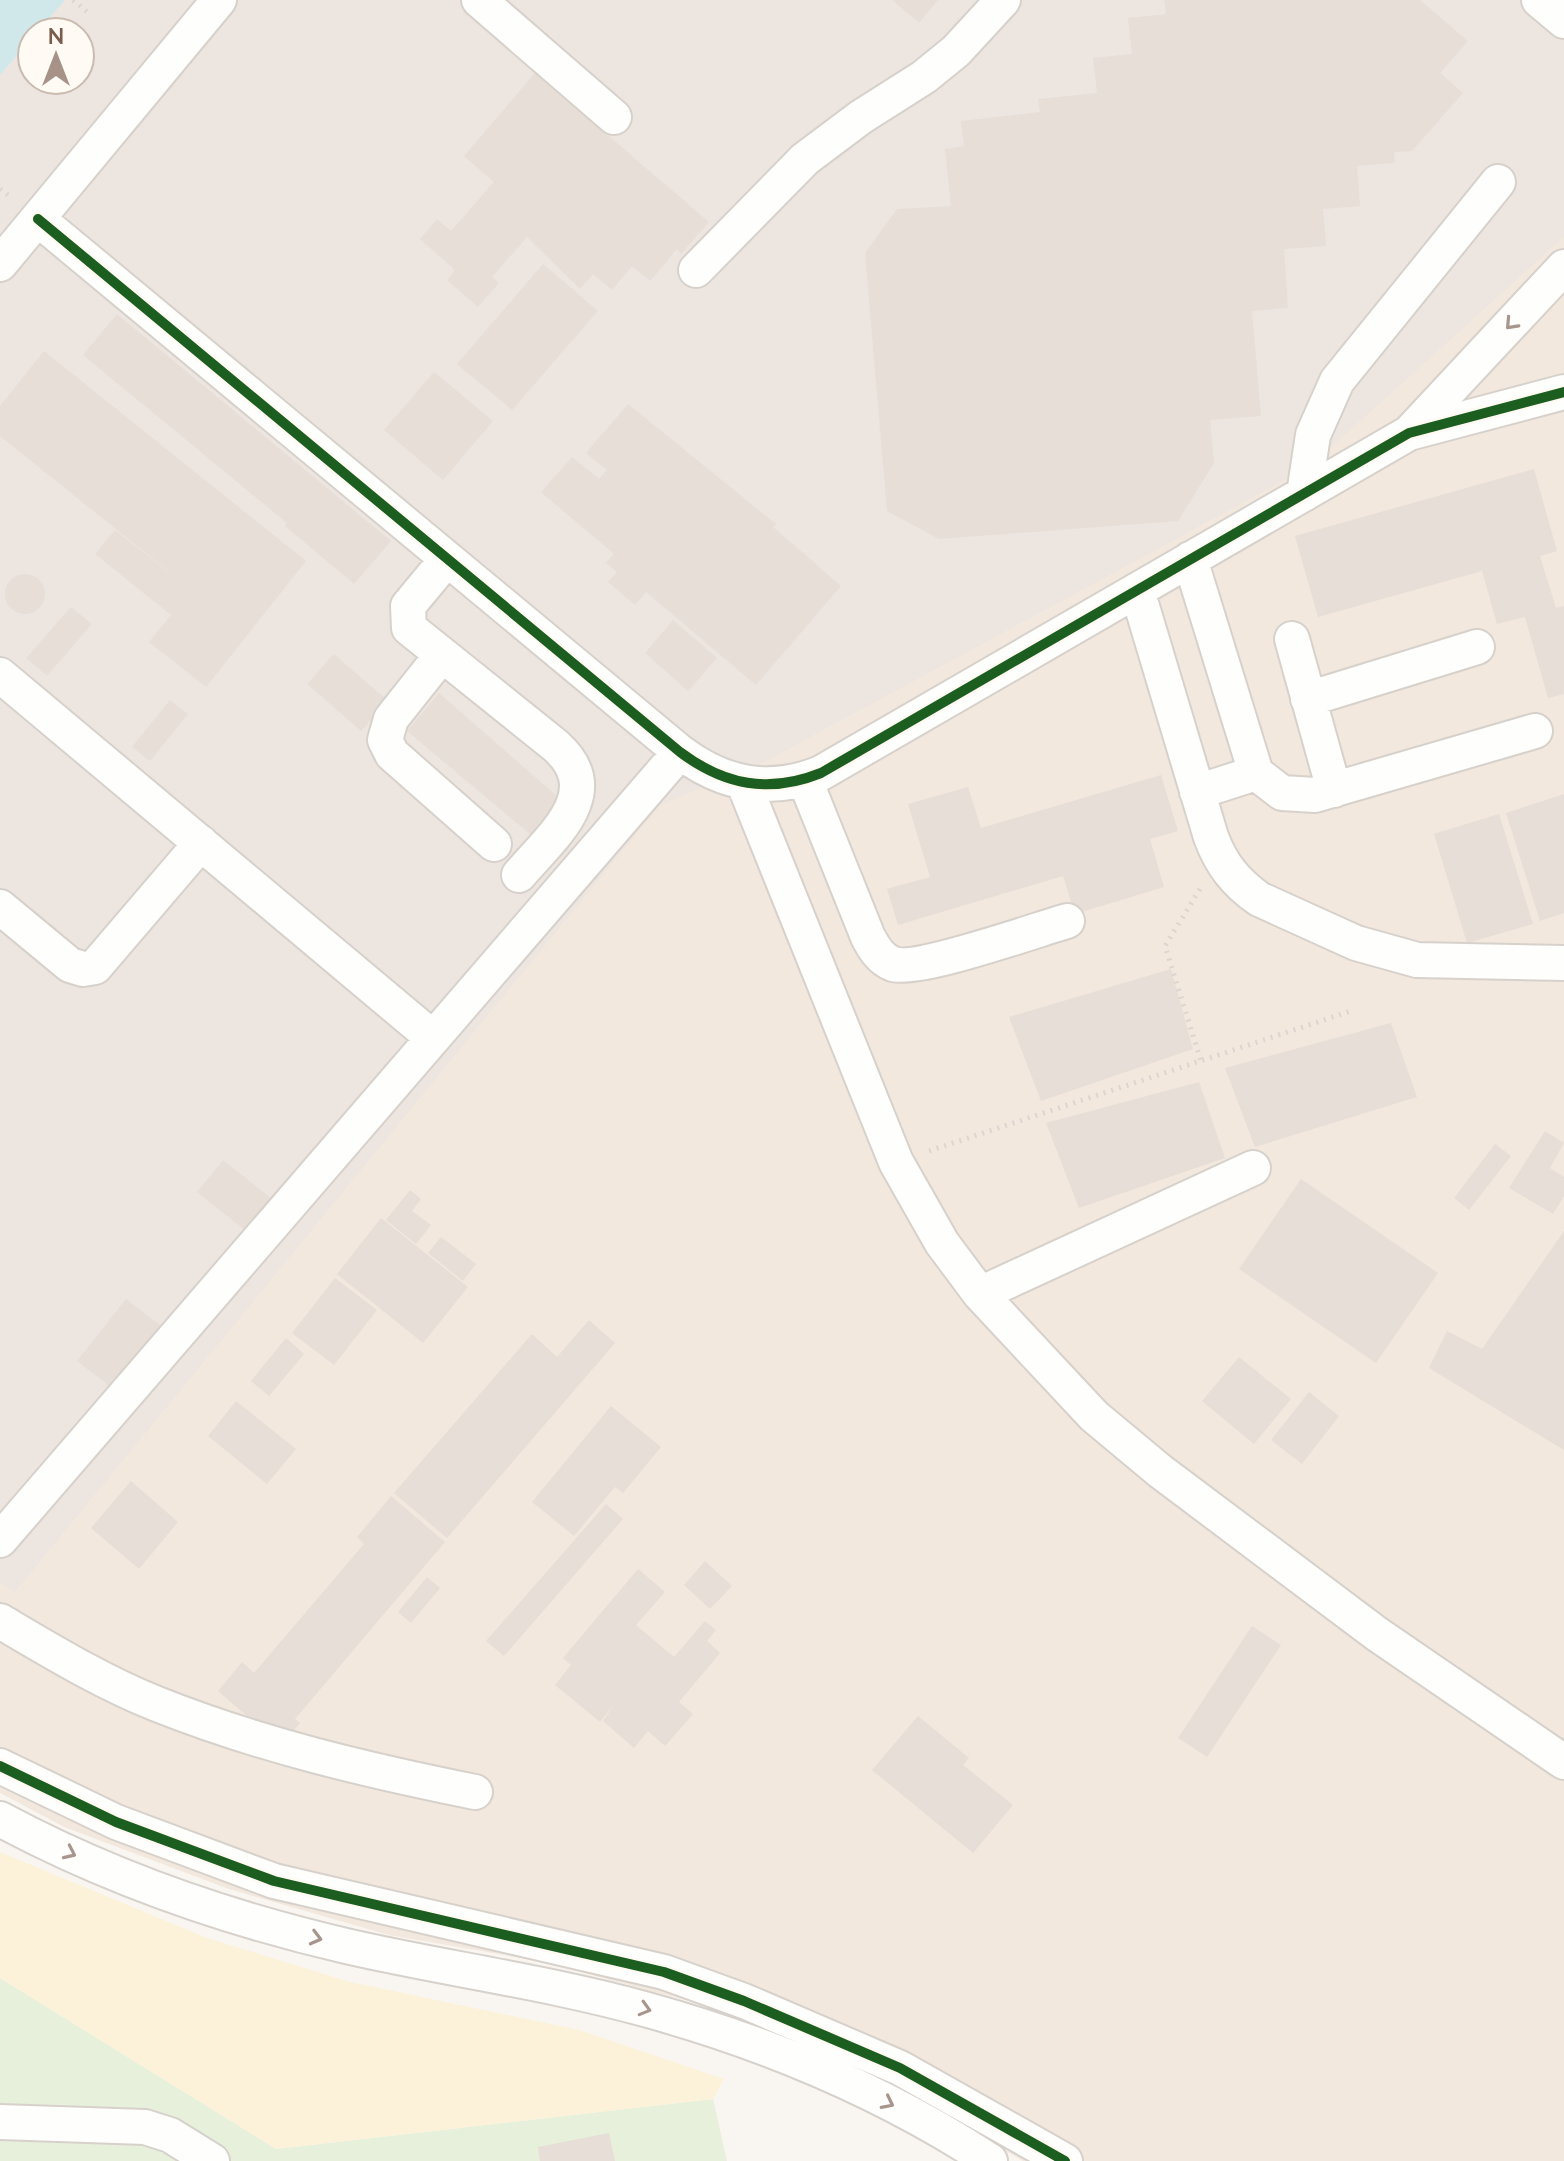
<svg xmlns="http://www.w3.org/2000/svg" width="1564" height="2161" font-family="'Nunito Sans',sans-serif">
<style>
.residential{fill:#f2e8de}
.industrial{fill:#ede5e0}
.green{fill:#e7f0db}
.sand{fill:#fbf2d9}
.water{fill:#d0e8ea}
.building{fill:#e6ded7}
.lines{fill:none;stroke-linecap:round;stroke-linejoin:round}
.minor-casing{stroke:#d7d1cb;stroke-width:38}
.path{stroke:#dcd5d0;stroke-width:5;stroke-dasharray:2 6;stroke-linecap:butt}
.minor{stroke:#fefefd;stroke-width:34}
.cycleway-casing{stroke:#fffaf3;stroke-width:15}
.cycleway{stroke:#1b5e20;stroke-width:10}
.oneway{stroke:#a8958b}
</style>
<rect width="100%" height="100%" fill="#f9f5f0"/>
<path class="residential" d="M65 0H1564V2161H1023L874 2075 689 2001 539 1961 389 1935 229 1889 64 1827 0 1793V75L32 38V80H80V32H37Z"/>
<path class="industrial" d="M65 0H1564V237L1309 467 766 761 660 805 15 1592 0 1583V75L32 38V80H80V32H37Z"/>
<path class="green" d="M0 1978 276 2149 713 2099 727 2161H0Z"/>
<path class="sand" d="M0 1852 207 1938 350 1982 579 2030 724 2079 713 2099 276 2149 0 1978Z"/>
<path class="water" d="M0 0H65L37 32H32V38L0 75Z"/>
<path class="building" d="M892 0H938L919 23Z
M1164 0H1420L1468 41 1440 73 1463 93 1412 151 1394 152 1395 163 1357 166 1360 206 1323 209 1326 246 1284 249 1288 308 1252 311 1261 416 1210 420 1214 463 1178 521 939 539 887 511 865 253 897 209 951 206 945 149 964 146 961 121 1040 112 1038 99 1097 93 1093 58 1132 54 1128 18 1166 14Z
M535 73 709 222 681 254 677 249 650 281 632 266 612 290 593 274 580 289 527 237 492 277 499 283 478 307 447 280 455 270 420 239 437 219 451 231 494 182 464 156Z
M543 264 598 311 512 410 457 364Z
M117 314 391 541 354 584 285 526 287 523 83 355Z
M44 351 306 561 206 687 149 642 171 615 95 554 115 530 193 591 0 436V406Z
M434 372 493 421 443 480 384 430Z
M628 404 776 524 773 527 841 586 756 685 646 592 635 605 608 582 617 572 606 563 614 554 541 492 572 457 599 479 607 470 586 453Z
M1534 469 1557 551 1540 556 1556 608 1564 606V694L1548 698 1525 617 1497 624 1482 571 1318 617 1295 536Z
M5 594a20 20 0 1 1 40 0a20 20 0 1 1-40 0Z
M71 607 92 624 47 676 26 658Z
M673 620 717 658 688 691 645 653Z
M334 654 388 701 361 731 307 684Z
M439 693 566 804 536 839 407 731Z
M170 700 188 714 150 761 132 747Z
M1161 775 1178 831 1150 839 1164 887 1075 914 1063 876 898 925 887 889 930 877 908 804 968 787 981 828Z
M1564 794V913L1540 921 1506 813Z
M1499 814 1533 924 1467 943 1434 834Z
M1171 969 1193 1049 1041 1101 1009 1017Z
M1391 1023 1417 1097 1255 1147 1225 1068Z
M1199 1082 1225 1158 1079 1208 1046 1123Z
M1545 1131 1564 1143 1550 1168 1564 1177V1196L1553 1214 1509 1188Z
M1495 1144 1511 1156 1469 1210 1454 1198Z
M223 1160 272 1199 246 1231 197 1192Z
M1301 1179 1438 1273 1376 1363 1239 1269Z
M410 1190 421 1199 412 1211 431 1225 416 1244 386 1220Z
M381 1218 468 1287 423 1343 337 1274Z
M1564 1231V1450L1429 1368 1447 1331 1482 1349Z
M441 1237 476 1264 463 1281 428 1253Z
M335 1278 377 1310 334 1365 292 1333Z
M126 1299 169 1332 121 1395 77 1361Z
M589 1320 615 1343 447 1538 394 1493 532 1334 557 1357Z
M286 1338 304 1354 269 1396 251 1381Z
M1239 1357 1291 1399 1254 1444 1202 1401Z
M1309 1392 1339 1416 1302 1464 1271 1440Z
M236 1401 296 1449 267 1484 208 1436Z
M611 1406 661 1447 623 1493 615 1487 574 1536 532 1502Z
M131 1481 178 1522 139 1569 91 1528Z
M391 1496 445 1542 295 1719 300 1723 281 1745 218 1691 242 1662 254 1673 364 1544 357 1537Z
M606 1504 623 1519 504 1656 486 1641Z
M705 1561 732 1586 710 1609 684 1585Z
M638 1569 665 1592 636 1625 674 1657 705 1621 716 1630 707 1641 720 1653 679 1702 693 1714 665 1746 648 1731 634 1748 603 1721 616 1702 600 1722 555 1685 571 1665 563 1658Z
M427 1577 440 1588 411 1623 398 1612Z
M1252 1626 1281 1645 1207 1757 1178 1738Z
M918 1716 969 1758 963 1765 1013 1805 973 1853 872 1770Z
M609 2133 615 2161H540L538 2147Z"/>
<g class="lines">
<g class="minor-casing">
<path id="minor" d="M479 0 614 117
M1539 0 1564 21
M38 219 680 752C724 785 769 794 821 773L1409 433 1564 392
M0 264 219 0
M696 270 805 159 861 117 924 77 956 51 1003 0
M1409 433 1564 267
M1304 494 1313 435 1337 381 1498 182
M447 559 408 606 409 628 556 746C608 793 551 837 519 875
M1190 559 1256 773 1282 793 1315 795 1535 731
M1137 590 1211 837C1221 864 1235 882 1259 899L1356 943 1417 960 1564 963
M1292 639 1334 790
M441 656 391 719 385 740 392 754 494 844
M0 675 433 1038
M1308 699 1477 647
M805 780 868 937C874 948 880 959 893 964 917 972 1036 930 1067 921
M744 784 896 1162 942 1243 980 1294 1094 1416 1160 1471 1377 1634 1564 1762
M1197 792 1256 773
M0 907 70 965 83 969 95 967 201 843
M980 1294 1253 1168
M0 1540 680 752
M0 1621C51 1651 102 1682 157 1704 260 1745 366 1770 475 1792
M0 1766 116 1822 274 1881 664 1972 744 2001 900 2068 1065 2161
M0 1819C108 1877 226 1918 346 1946 446 1969 548 1982 648 2010 767 2043 886 2093 990 2161
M0 2122 145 2127 170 2135 212 2161"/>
</g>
<path class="path" d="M73 0 91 15
M0 189 12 198
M1200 889 1165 946 1201 1061
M929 1151 1354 1010"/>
<use href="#minor" class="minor"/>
<g class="cycleway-casing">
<path id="cycleway" d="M38 219 680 752C724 785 769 794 821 773L1409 433 1564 392
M0 1766 116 1822 274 1881 664 1972 744 2001 900 2068 1065 2161"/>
</g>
<use href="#cycleway" class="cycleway"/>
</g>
<defs><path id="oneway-chevron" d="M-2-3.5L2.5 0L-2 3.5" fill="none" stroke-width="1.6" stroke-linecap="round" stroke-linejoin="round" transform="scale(2)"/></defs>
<g class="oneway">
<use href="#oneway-chevron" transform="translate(1511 324) rotate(133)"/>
<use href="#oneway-chevron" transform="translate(70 1853) rotate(25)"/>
<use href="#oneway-chevron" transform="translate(316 1938) rotate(14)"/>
<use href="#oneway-chevron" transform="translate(645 2009) rotate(16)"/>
<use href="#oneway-chevron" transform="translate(888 2103) rotate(27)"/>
</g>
<g transform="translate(56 56)"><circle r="38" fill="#fffaf3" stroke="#cabbb1" stroke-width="2"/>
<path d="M0-6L14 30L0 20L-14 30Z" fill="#a69286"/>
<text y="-12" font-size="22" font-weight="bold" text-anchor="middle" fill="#7a5c4d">N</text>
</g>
</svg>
